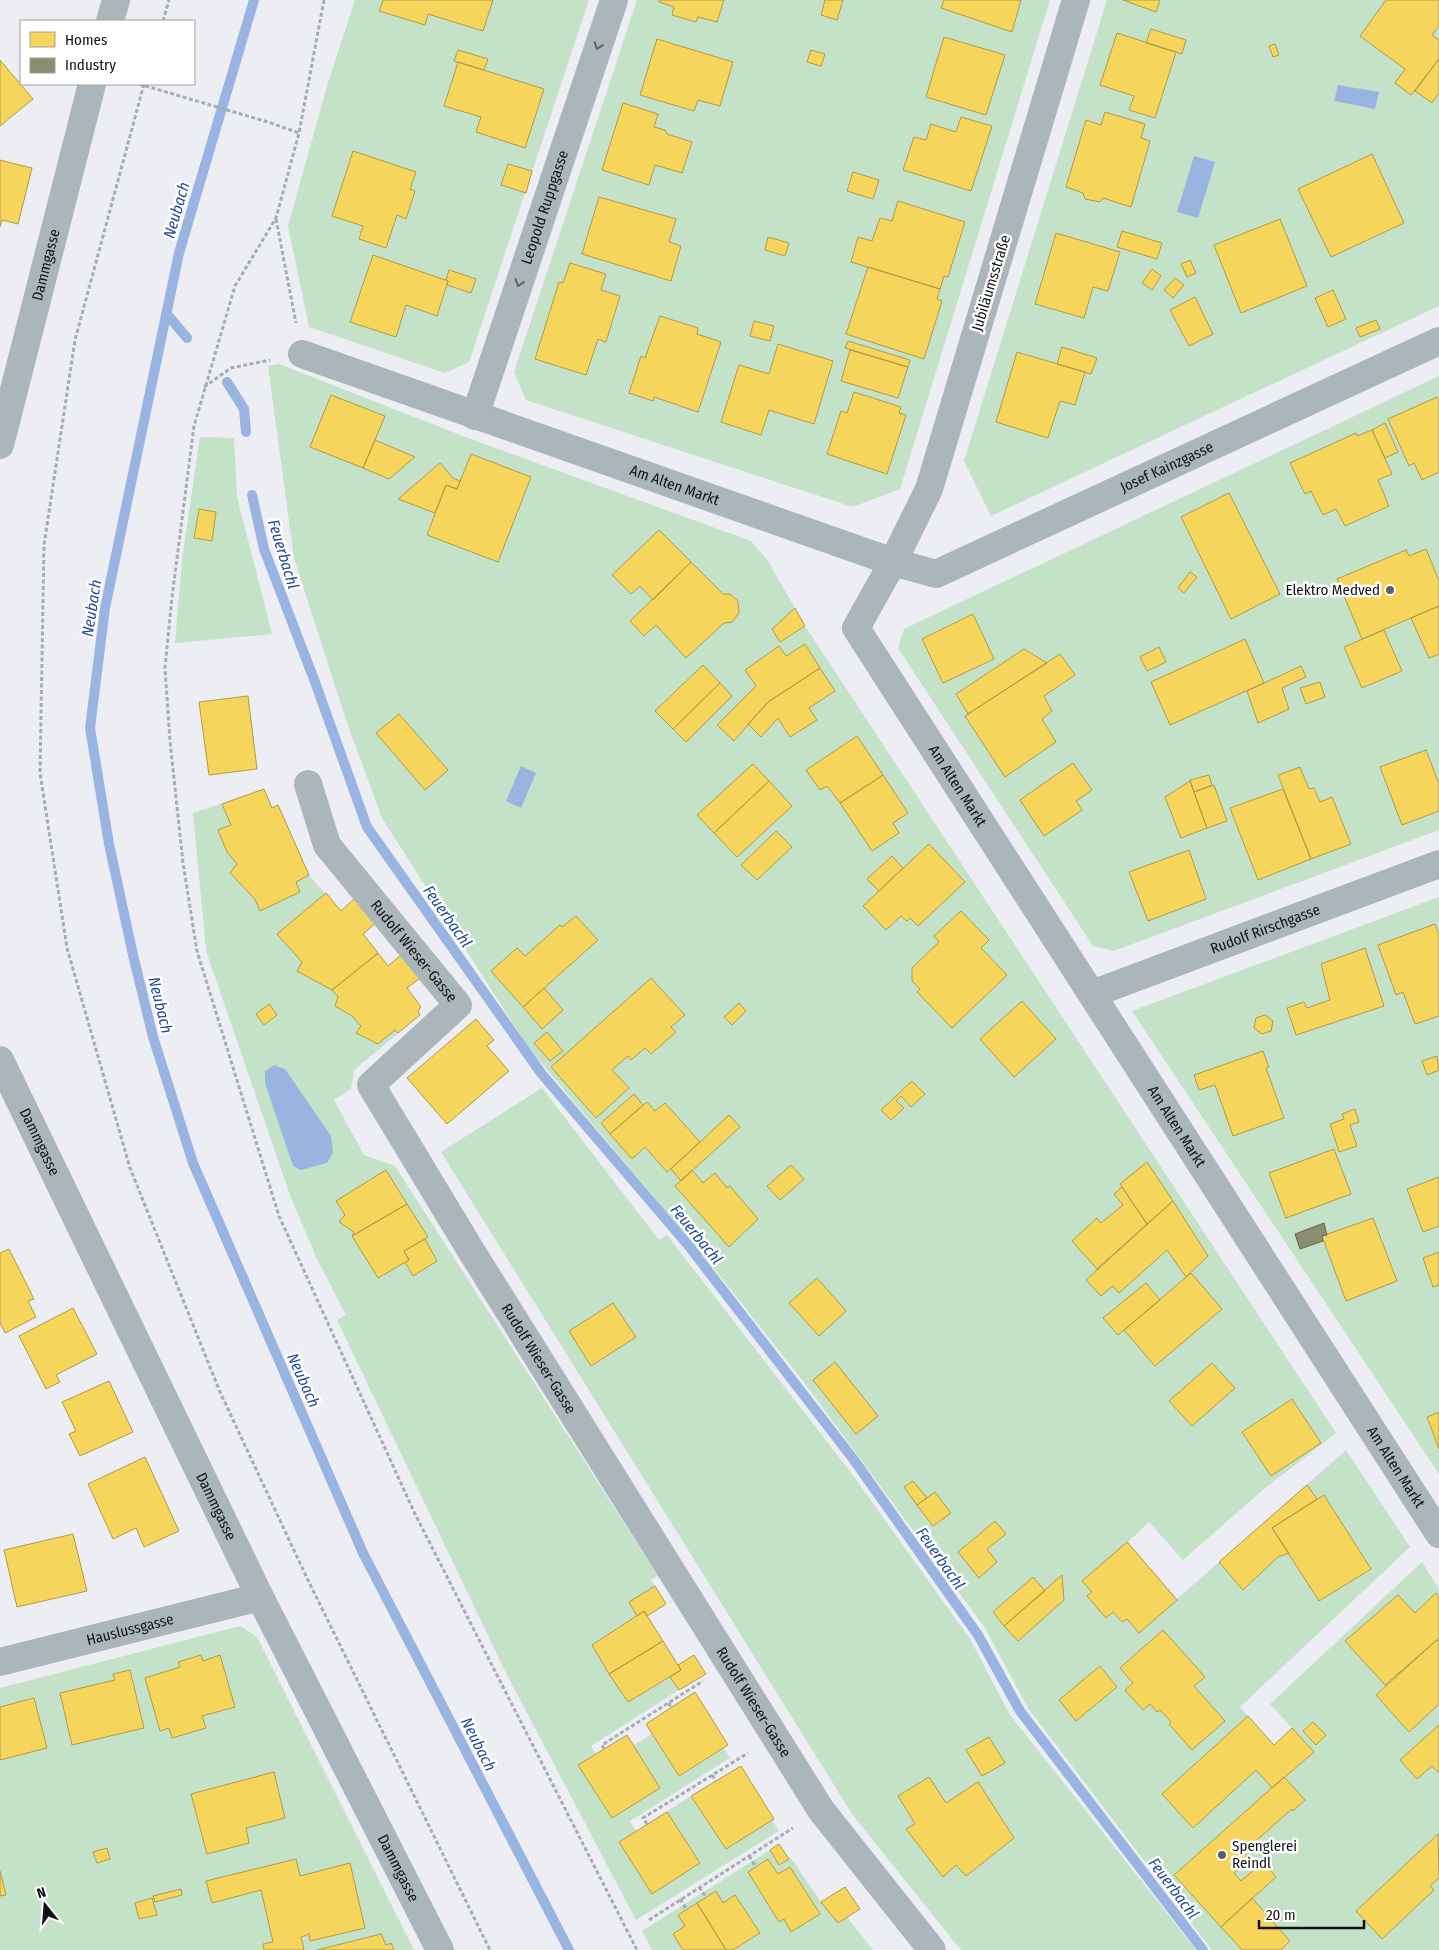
<svg xmlns="http://www.w3.org/2000/svg" width="1439" height="1950" font-family="'Fira Sans Condensed',sans-serif">
<style>
.green{fill:#c4e2c7}
.water{fill:#9ab4e2}
.homes{fill:#f6d55c;stroke:#b19a47}
.industry{fill:#8c8c6e;stroke:#676754}
.lines{fill:none;stroke-linecap:round;stroke-linejoin:round}
.stream{stroke:#9ab4e2;stroke-width:10}
.path{stroke:#a5adb1;stroke-width:3;stroke-dasharray:4 2.5;stroke-linecap:butt}
.street{stroke:#abb6ba;stroke-width:28}
.oneway{stroke:#5e6468}
.poi-dot{fill:#5e5f64;stroke:#fff;stroke-width:2}
.labels{text-anchor:middle;stroke-width:5;stroke-linejoin:round;paint-order:stroke}
.street-label{font-size:15px;fill:#111216;stroke:#fff}
.poi-label{font-size:15px;fill:#111216;stroke:#fff;text-anchor:end}
.water-label{font-size:16px;font-style:italic;fill:#224c98;stroke:#fff}
</style>
<rect width="100%" height="100%" fill="#eceef4"/>
<path class="green" d="M355 0H589L469 362 445 373 309 327 288 226 327 86Z
M637 0H1050L900 489 853 507 526 400 514 372Z
M1107 0H1439V306L991 516 964 461Z
M279 364 468 438 751 541 768 561 805 626 1336 1433 1264 1489 1183 1560 1149 1522 1128 1542 1177 1599 1346 1450 1410 1547 1240 1707 1293 1769 1313 1751 1270 1704 1422 1562 1439 1589V1950H1212L1028 1708 985 1628 803 1381 720 1276 528 1047 382 818 346 720 294 558 268 366Z
M1439 376V830L1114 951 1093 946 898 648 904 629Z
M200 437 234 438 237 497 272 634 175 643 182 559Z
M264 789 272 807 278 805 309 875 421 1007 418 1011 420 1015 354 1070 351 1089 334 1100 364 1155 395 1166 658 1576 651 1580 655 1586 629 1602 637 1616 592 1645 628 1702 670 1677 679 1690 591 1746 596 1754 627 1735 634 1745 652 1734 680 1776 724 1748 730 1758 630 1821 636 1831 691 1796 726 1849 772 1820 779 1831 636 1920 505 1671 337 1320 346 1315 316 1257 290 1195 206 951 193 813Z
M1439 897V1474L1132 1011Z
M542 1088 659 1240 667 1235 852 1474 970 1639 1010 1715 1196 1950H961L852 1814 441 1152Z
M240 1626 257 1637 414 1950H0V1688Z
M770 1850 779 1865 791 1858 821 1902 847 1917 873 1950H652L642 1931Z"/>
<path class="water" d="M1338 85 1379 92 1375 109 1334 101Z
M1194 156 1215 162 1198 218 1177 212Z
M521 766 536 773 521 808 506 801Z
M274 1065 285 1069 331 1136 333 1153 327 1163 301 1170 293 1166 265 1083V1071Z"/>
<path class="homes" d="M383 0H493L483 31 428 14 425 25 379 11Z
M659 0H724L717 22 698 17 696 22 672 15 674 7 659 2Z
M825 0H843L837 20 821 15Z
M944 0H1021L1012 32 941 8Z
M1123 0H1160L1156 12Z
M1386 0H1439V26L1432 35 1439 40V59L1411 95 1395 83 1405 69 1360 36Z
M1151 29 1186 40 1182 54 1146 43Z
M1117 33 1176 52 1155 118 1129 110 1134 96 1100 85Z
M944 37 1005 55 986 115 926 97Z
M657 39 733 62 720 106 698 100 694 111 640 95Z
M1275 44 1279 55 1273 57 1269 46Z
M458 50 488 59 484 70 454 61Z
M811 50 825 54 821 66 807 62Z
M1439 59V93L1432 103 1415 91Z
M0 60 33 99 0 126Z
M458 62 544 89 525 148 476 132 481 117 444 106Z
M623 103 658 114 654 127 665 130 667 134 692 142 682 173 655 165 649 185 602 170Z
M1105 112 1145 124 1141 138 1150 141 1131 207 1103 198 1100 202 1085 199 1083 193 1066 187 1086 120 1101 125Z
M961 117 992 126 971 191 903 170 914 137 926 140 931 124 956 132Z
M353 151 416 172 410 189 415 191 406 219 397 215 386 248 359 239 363 226 332 216Z
M1372 154 1404 223 1331 257 1298 189Z
M0 160 32 168 18 224 2 220 0 227Z
M508 164 532 171 526 193 501 185Z
M853 172 879 180 873 199 847 191Z
M599 197 676 219 669 242 681 246 671 281 582 254Z
M898 201 965 222 948 277 944 276 940 289 851 262 858 237 872 241 880 218 892 221Z
M1280 219 1307 286 1241 313 1214 245Z
M1122 231 1162 243 1157 259 1117 247Z
M1056 233 1120 252 1108 291 1093 287 1084 318 1035 304Z
M768 237 789 243 785 256 765 250Z
M373 255 448 281 437 316 406 305 396 337 350 322Z
M1190 260 1196 273 1187 277 1181 264Z
M570 263 606 274 601 290 620 296 606 342 598 339 586 375 535 359 559 282 563 283Z
M868 267 940 289 937 299 942 301 924 359 846 334Z
M1152 269 1161 276 1152 290 1142 283Z
M449 270 476 279 471 293 447 285 448 281 446 280Z
M1175 278 1184 285 1173 298 1164 290Z
M1333 290 1346 319 1328 327 1315 298Z
M1195 297 1213 334 1189 346 1170 310Z
M660 316 698 328 697 334 721 342 698 412 654 397 653 401 629 393 641 356 645 358Z
M1376 320 1380 329 1360 337 1356 328Z
M754 321 774 326 770 341 750 336Z
M848 341 910 360 908 367 845 348Z
M778 344 833 361 814 424 769 410 761 435 721 422 739 365 769 374Z
M1062 347 1097 358 1091 374 1057 364Z
M850 350 908 367 898 398 841 381Z
M1017 352 1085 372 1075 405 1060 401 1048 438 996 422Z
M854 392 901 407 899 413 906 415 887 474 827 454 841 411 847 413Z
M331 395 385 416 363 468 310 447Z
M1437 397 1439 401V472L1422 480 1414 463 1409 466 1388 419Z
M1385 423 1398 452 1385 458 1372 430Z
M1372 430 1392 474 1378 480 1389 506 1345 526 1336 509 1323 515 1311 491 1305 494 1290 463 1356 433 1357 436Z
M375 440 415 457 389 479 363 468Z
M471 454 531 477 498 562 427 535 446 485 457 489Z
M440 463 453 478 460 481 457 489 446 485 435 513 398 499Z
M1229 493 1280 594 1231 619 1181 517Z
M199 509 216 512 212 541 194 538Z
M659 530 691 562 653 600 640 586 631 594 612 575Z
M1426 549 1439 581V606L1362 639 1337 579 1406 550 1409 556Z
M691 562 723 594H730L738 601 739 613 732 622 724 623 686 658 656 625 644 636 630 621Z
M1190 572 1197 577 1184 593 1178 588Z
M1439 606V654L1429 658 1411 618Z
M795 608 805 626 780 642 772 629Z
M973 614 994 659 943 683 922 639Z
M1384 630 1402 671 1362 688 1344 647Z
M1245 639 1264 683 1170 725 1151 682Z
M805 644 820 668 768 702 734 741 717 725 756 686 745 670 779 646 786 656Z
M1159 647 1166 662 1147 671 1140 657Z
M1024 649 1047 663 968 714 956 694Z
M1060 654 1075 675 1044 696 1052 711 1042 719 1056 742 1005 777 965 716Z
M703 665 720 683 673 729 655 711Z
M1301 666 1306 677 1282 688 1289 709 1258 723 1247 691Z
M820 668 835 691 809 708 817 720 790 737 778 718 761 737 748 724 768 702Z
M1320 682 1325 697 1306 704 1300 688Z
M720 683 732 696 686 742 673 729Z
M248 696 257 769 209 775 199 702Z
M399 714 448 770 425 790 376 733Z
M857 736 883 775 840 803 827 786 820 790 806 770Z
M1426 750 1439 784V811L1402 825 1380 767Z
M1073 763 1092 790 1076 801 1082 810 1044 836 1020 800Z
M753 764 769 781 714 833 697 815Z
M1300 767 1309 789 1314 788 1320 802 1332 797 1351 844 1311 859 1278 775Z
M883 775 908 813 893 823 899 833 872 851 840 803Z
M1209 775 1212 785 1194 792 1190 780Z
M769 781 792 806 737 857 714 833Z
M1190 781 1207 828 1181 838 1165 797Z
M1214 785 1227 821 1207 828 1194 792Z
M264 789 272 808 278 805 309 875 296 882 300 892 260 911 255 899 230 873 237 864 227 852 218 830 231 825 222 804Z
M1283 789 1311 859 1258 880 1230 808Z
M776 831 792 847 757 880 741 865Z
M929 844 965 882 918 926 910 918 907 921 901 916 886 930 863 906Z
M1189 850 1206 899 1148 921 1129 872Z
M892 856 903 868 879 891 867 879Z
M326 893 341 911 355 898 377 922 363 934 378 953 332 990 297 971 302 962 277 934Z
M961 911 989 940 981 948 1007 975 952 1028 917 992 920 989 912 981V968L939 942 934 936Z
M576 916 598 940 523 1007 491 971 517 948 525 956 560 925 562 927Z
M1435 924 1439 935V1016L1415 1024 1403 992 1396 995 1378 945Z
M1365 948 1384 1006 1296 1035 1287 1008 1304 1002 1307 1008 1330 1000 1321 964Z
M378 953 388 966 403 953 423 976 407 988 421 1007 418 1011 420 1015 398 1033 395 1030 378 1044 356 1033 361 1026 352 1016 335 1006 338 997 332 990Z
M651 978 685 1015 671 1027 676 1032 651 1054 645 1048 631 1060 628 1056 612 1070 629 1088 596 1118 551 1067Z
M544 988 563 1010 542 1029 523 1007Z
M1022 1001 1056 1039 1014 1077 980 1039Z
M739 1003 746 1011 732 1025 724 1017Z
M269 1004 277 1015 264 1025 256 1014Z
M1265 1015 1273 1021 1271 1031 1262 1034 1254 1028 1256 1018Z
M476 1019 494 1040 487 1046 509 1071 447 1124 407 1078Z
M547 1032 563 1051 550 1061 534 1043Z
M1263 1051 1269 1067 1266 1068 1284 1118 1233 1136 1215 1085 1199 1090 1194 1075Z
M1437 1056 1439 1070 1427 1075 1422 1061Z
M912 1081 925 1094 911 1107 901 1096 896 1101 904 1108 891 1120 881 1110Z
M634 1094 643 1105 610 1134 601 1123Z
M647 1102 655 1111 665 1103 700 1142 667 1172 645 1147 632 1159 610 1134Z
M1355 1109 1359 1122 1350 1125 1357 1146 1339 1152 1330 1124 1344 1119 1342 1114Z
M729 1115 740 1127 681 1181 671 1169Z
M1334 1149 1351 1194 1286 1218 1269 1173Z
M1147 1162 1173 1201 1147 1224 1120 1184Z
M791 1165 804 1179 780 1200 767 1186Z
M386 1170 407 1204 352 1236 354 1232 339 1222 345 1215 336 1201Z
M692 1170 703 1183 715 1173 727 1188 730 1186 758 1219 729 1247 675 1186Z
M1439 1177V1226L1423 1232 1407 1189Z
M1122 1187 1147 1224 1097 1269 1072 1241 1097 1218 1101 1223 1123 1205 1114 1194Z
M1173 1201 1208 1256 1186 1277 1167 1250 1119 1293 1113 1286 1101 1296 1086 1280Z
M407 1204 428 1237 404 1251 409 1260 378 1278 352 1236Z
M1373 1218 1397 1281 1346 1301 1322 1236Z
M425 1239 437 1261 413 1276 405 1262 409 1260 404 1251Z
M9 1249 34 1299 28 1301 36 1317 5 1333 0 1323V1253Z
M1439 1252V1285L1433 1287 1423 1258Z
M1191 1273 1222 1309 1155 1366 1124 1330Z
M817 1278 846 1311 819 1336 789 1303Z
M1146 1283 1160 1300 1118 1335 1103 1318Z
M613 1303 636 1337 591 1366 569 1331Z
M73 1308 97 1354 56 1375 60 1382 46 1389 19 1336Z
M835 1362 878 1416 856 1434 813 1380Z
M1212 1363 1235 1388 1192 1426 1169 1401Z
M109 1381 133 1432 80 1456 69 1434 76 1431 62 1402Z
M1292 1399 1321 1443 1271 1476 1242 1432Z
M1439 1412V1449L1427 1417Z
M145 1457 179 1531 144 1547 136 1528 113 1539 88 1484Z
M913 1481 927 1498 917 1505 904 1487Z
M1307 1485 1317 1499 1272 1528 1289 1553 1278 1557 1243 1590 1219 1562Z
M935 1492 951 1513 933 1526 917 1505Z
M1324 1495 1371 1569 1319 1601 1272 1528Z
M995 1521 1006 1534 987 1549 997 1562 979 1578 958 1552Z
M73 1534 87 1591 17 1607 4 1550Z
M1127 1542 1177 1600 1139 1633 1127 1619 1122 1622 1113 1612 1106 1618 1087 1596 1092 1592 1082 1581Z
M1062 1575 1064 1600 1018 1641 1004 1626Z
M1033 1577 1045 1591 1004 1626 993 1612Z
M655 1586 666 1604 647 1616 644 1611 637 1616 629 1602Z
M1436 1593 1439 1597V1638L1385 1685 1345 1641 1398 1595 1415 1613Z
M644 1611 663 1641 609 1674 592 1645Z
M1163 1630 1205 1677 1194 1686 1225 1721 1192 1750 1169 1724 1171 1722 1160 1710 1157 1712 1150 1704 1143 1710 1125 1690 1133 1683 1120 1668Z
M1437 1640 1439 1642V1704L1409 1732 1376 1695Z
M663 1641 681 1670 628 1702 609 1674Z
M201 1655 203 1661 220 1655 235 1707 202 1716 206 1728 172 1738 169 1728 160 1731 145 1678 180 1667 178 1662Z
M694 1655 706 1674 679 1690 670 1677 681 1670 678 1665Z
M1100 1666 1117 1687 1076 1721 1059 1700Z
M130 1670 144 1728 72 1745 60 1693 115 1680 113 1674Z
M695 1692 728 1745 679 1776 646 1724Z
M34 1698 47 1748 0 1760V1707Z
M1248 1716 1274 1745 1292 1728 1314 1752 1272 1788 1256 1770 1193 1828 1162 1794Z
M1313 1722 1326 1735 1316 1745 1303 1731Z
M1439 1725V1773L1432 1766 1417 1779 1400 1760Z
M627 1735 660 1788 612 1818 578 1765Z
M989 1737 1005 1763 982 1776 966 1750Z
M741 1766 774 1819 726 1849 691 1796Z
M274 1772 285 1818 246 1828 249 1843 207 1854 191 1794Z
M929 1777 946 1803 978 1782 1014 1838 966 1876 956 1865 943 1877 906 1829 915 1824 898 1796Z
M1284 1777 1305 1800 1293 1811 1292 1809 1243 1852 1251 1859 1234 1873 1241 1881 1263 1862 1276 1877 1221 1927 1174 1875Z
M667 1812 700 1863 652 1894 619 1842Z
M1438 1834 1439 1878 1430 1886 1434 1890 1382 1939 1356 1911Z
M779 1844 789 1859 779 1865 770 1850Z
M107 1848 110 1859 97 1863 93 1852Z
M296 1859 300 1876 350 1863 365 1928 310 1941 309 1934 301 1937 304 1950H264L263 1944 273 1942 261 1890 212 1903 206 1881Z
M768 1859 778 1874 790 1867 820 1914 791 1932 784 1919 779 1922 748 1872Z
M0 1871 6 1895 0 1896Z
M845 1887 860 1909 838 1923 821 1902Z
M181 1889 182 1895 155 1902 153 1896Z
M716 1891 723 1903 735 1895 760 1933 733 1950H726L697 1903Z
M152 1898 157 1915 139 1919 135 1903Z
M1252 1898 1290 1941 1281 1950H1242L1221 1927Z
M697 1903 726 1950H683L673 1934 685 1926 678 1915Z
M381 1934 386 1945 391 1943 394 1950H317Z"/>
<path class="industry" d="M1324 1223 1327 1235 1322 1236 1323 1241 1300 1249 1295 1234Z"/>
<g class="lines">
<path class="stream" d="M254 0 179 253 105 608 90 728 109 844 133 955 153 1037 193 1163 363 1553 569 1950
M166 313 187 338
M227 382 244 409 246 432
M252 495 264 549 315 682 367 827 541 1073 688 1245 854 1460 978 1635 1020 1711 1203 1950"/>
<path class="path" d="M324 0 299 133 276 218 235 286 194 426 172 597 165 668 170 741 183 863 197 951 279 1216 415 1514 637 1950
M163 21 169 0
M139 84 268 122 299 133
M144 84 75 340 44 545 40 773 67 948 130 1168 220 1392 306 1576 490 1950
M276 219 296 323
M204 387 231 368 270 360
M669 1703 671 1708
M604 1749 602 1745 703 1681
M712 1775 716 1781
M647 1824 643 1818 748 1753
M749 1856 756 1867
M699 1887 706 1897
M680 1899 687 1910
M649 1920 793 1828"/>
<g class="street">
<path id="s1" d="M1076 0 929 489 893 562 936 574 1439 341"/>
<path d="M110 21 116 0"/>
<path id="s2" d="M302 354 893 562 856 628 1439 1534"/>
<path id="s3" d="M475 416 614 0"/>
<path id="s4" d="M0 445 92 84"/>
<path id="s5" d="M308 784 327 845 458 1005 371 1085 470 1249 821 1810 932 1950"/>
<path id="s6" d="M1092 994 1439 864"/>
<path id="s7" d="M0 1060 260 1597 440 1950"/>
<path id="s8" d="M0 1662 260 1597"/>
</g>
</g>
<defs><path id="oneway-chevron" d="M-2-3.5L2.5 0L-2 3.5" fill="none" stroke-width="1.6" stroke-linecap="round" stroke-linejoin="round" transform="scale(1.25)"/></defs>
<g class="oneway">
<use href="#oneway-chevron" transform="translate(598 46) rotate(109)"/>
<use href="#oneway-chevron" transform="translate(519 283) rotate(109)"/>
</g>
<g class="poi-dot">
<circle cx="1390" cy="590" r="5"/>
<circle cx="1222" cy="1855" r="5"/>
</g>
<g class="labels">
<g class="street-label">
<text dy="5" stroke="none"><textPath href="#s3" startOffset="220">Leopold Ruppgasse</textPath></text>
<text dy="5" stroke="none"><textPath href="#s4" startOffset="186">Dammgasse</textPath></text>
<text transform="translate(991 283) rotate(-73)" y="5">Jubiläumsstraße</text>
<text dy="5" stroke="none"><textPath href="#s1" startOffset="891">Josef Kainzgasse</textPath></text>
<text dy="5" stroke="none"><textPath href="#s2" startOffset="395">Am Alten Markt</textPath></text>
<text dy="5" stroke="none"><textPath href="#s2" startOffset="890">Am Alten Markt</textPath></text>
<text dy="5" stroke="none"><textPath href="#s6" startOffset="185">Rudolf Rirschgasse</textPath></text>
<text dy="5" stroke="none"><textPath href="#s5" startOffset="201">Rudolf Wieser-Gasse</textPath></text>
<text dy="5" stroke="none"><textPath href="#s2" startOffset="1295">Am Alten Markt</textPath></text>
<text dy="5" stroke="none"><textPath href="#s7" startOffset="91">Dammgasse</textPath></text>
<text dy="5" stroke="none"><textPath href="#s5" startOffset="710">Rudolf Wieser-Gasse</textPath></text>
<text dy="5" stroke="none"><textPath href="#s2" startOffset="1700">Am Alten Markt</textPath></text>
<text dy="5" stroke="none"><textPath href="#s7" startOffset="496">Dammgasse</textPath></text>
<text dy="5" stroke="none"><textPath href="#s8" startOffset="134">Hauslussgasse</textPath></text>
<text dy="5" stroke="none"><textPath href="#s5" startOffset="1115">Rudolf Wieser-Gasse</textPath></text>
<text dy="5" stroke="none"><textPath href="#s7" startOffset="901">Dammgasse</textPath></text>
</g>
<g class="poi-label">
<text x="1380" y="595">Elektro Medved</text>
<text x="1232" y="1851" text-anchor="start">Spenglerei<tspan x="1232" dy="17">Reindl</tspan></text>
</g>
<g class="water-label">
<text transform="translate(176 210) rotate(-74)" y="6">Neubach</text>
<text transform="translate(284 554) rotate(73)" y="6">Feuerbachl</text>
<text transform="translate(91 608) rotate(-81)" y="6">Neubach</text>
<text transform="translate(448 916) rotate(55)" y="6">Feuerbachl</text>
<text transform="translate(161 1005) rotate(76)" y="6">Neubach</text>
<text transform="translate(697 1234) rotate(51)" y="6">Feuerbachl</text>
<text transform="translate(304 1380) rotate(66)" y="6">Neubach</text>
<text transform="translate(941 1558) rotate(55)" y="6">Feuerbachl</text>
<text transform="translate(479 1744) rotate(63)" y="6">Neubach</text>
<text transform="translate(1174 1888) rotate(53)" y="6">Feuerbachl</text>
</g>
</g>
<rect x="20" y="20" width="175" height="65" fill="#ffffff" stroke="#a0a0a2"/>
<rect x="30" y="32" width="25" height="15" fill="#f6d55c" stroke="#a0a0a2"/>
<text x="65" y="45" font-size="15" fill="#111216">Homes</text>
<rect x="30" y="58" width="25" height="15" fill="#8c8c6e" stroke="#a0a0a2"/>
<text x="65" y="70" font-size="15" fill="#111216">Industry</text>
<g transform="translate(45 1905) rotate(343)" stroke="#ffffff" stroke-width="4" paint-order="stroke">
<path d="M0-4L9 19L0 12L-9 19Z" fill="#111216"/>
<text y="-8" font-size="14" font-weight="bold" text-anchor="middle" fill="#111216">N</text>
</g>
<path d="M1259 1920v8h105v-8" fill="none" stroke="#111216" stroke-width="2.5"/>
<text x="1266" y="1920" font-size="15" fill="#111216" stroke="#ffffff" stroke-width="4" paint-order="stroke">20 m</text>
</svg>
